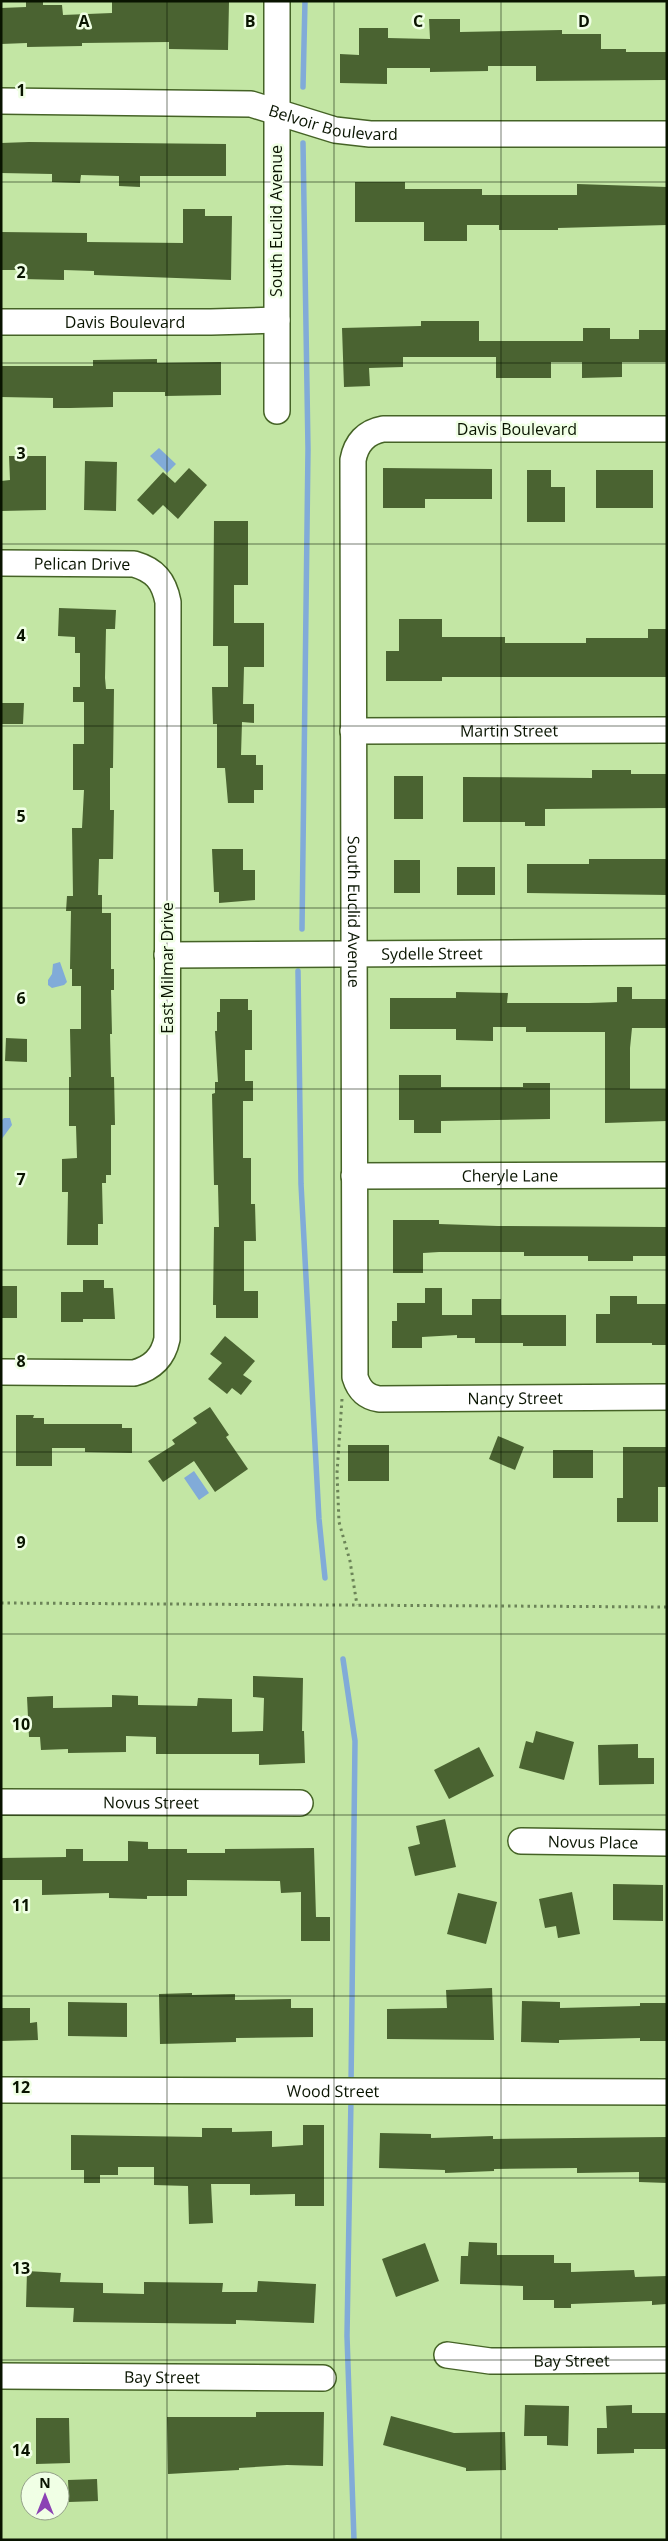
<svg xmlns="http://www.w3.org/2000/svg" width="668" height="2541" font-family="'Open Sans',sans-serif">
<style>
.water{fill:#81abd8}
.lines{fill:none;stroke-linecap:round;stroke-linejoin:round}
.stream{stroke:#81abd8;stroke-width:5.5}
.building{fill:#4a6331}
.minor-casing{stroke:#456326;stroke-width:28}
.path{stroke:#6b8357;stroke-width:3;stroke-dasharray:2.5 4;stroke-linecap:butt}
.minor{stroke:#fff;stroke-width:25}
.grid{fill:none;stroke:#091400;stroke-width:1;stroke-opacity:0.55}
.labels{text-anchor:middle;stroke-width:5;stroke-linejoin:round;paint-order:stroke}
.street-label{font-size:16px;fill:#091400;stroke:#f0ffe5}
.grid-label{font-size:16px;text-anchor:middle;font-weight:bold;fill:#091400;stroke:#f0ffe5;stroke-width:5;stroke-linejoin:round;paint-order:stroke}
</style>
<rect width="100%" height="100%" fill="#c3e6a4"/>
<path class="water" d="M159 448 176 464 167 473 150 456Z
M60 962 67 982 64 985 52 988 48 985V980L52 974 53 964Z
M4 1118H10L12 1125 1 1140V1121Z
M194 1471 209 1493 199 1500 184 1478Z"/>
<g class="lines">
<path class="stream" d="M303 87 305 1
M302 929 308 449 303 143
M298 971 301 1184 319 1519 325 1578
M343 1659 355 1741 351 2086
M351 2098 347 2336 354 2540"/>
</g>
<path class="building" d="M26 1H43V5H62L63 15 112 13V2H229L228 50 169 49V42L82 43V46L27 47V43L1 44V8L26 7Z
M429 19H460V32L562 30V34H601V49H626V52H667V80L536 81V66H488V71L430 72V68H387V84L340 83V54L359 55V28H388V38L430 39Z
M29 142 226 144V176H140V187L119 186V176L81 175 80 183 52 182V174L1 173V143Z
M355 182H405V189H482V195H577V184L667 187V225L558 228V230H499V225H467V241H424V222H355Z
M183 209H205V216H232L231 280 94 275V271L64 270V280L22 279V270H1V232L87 233V242L183 243Z
M421 321H479V341H583V328H610V339H639V330H667V362H622V377L582 378V362H551V378H496V357H403V367L369 368 370 386 344 387 342 328 421 326Z
M157 359V363L221 362V395L165 396V392H113V407L70 408H53V398L1 397V366H93V360Z
M9 456H46V510L1 511V481L10 480Z
M85 461 117 462 116 511 84 510Z
M189 468 207 485 178 519 163 505 153 515 137 500 163 472 175 483Z
M383 468 492 469V499H425V508H383Z
M527 470H551V487H565V522H527Z
M596 470H653V508H596Z
M214 521H248V585H234V623H264V667H244L243 704H254V723L242 722 241 755H256V765H263V790H254V803H228L225 768H217V724H213L212 687H228V646H213Z
M59 608 116 610 115 629H106L105 678 106 689H114L113 768H110V810H114L113 859H99L98 895H102V913H111V969H114V990H111L112 1034H110L111 1077H114L115 1125H111V1175H106V1183H102L103 1224H98V1245H67L68 1192H62V1159L77 1158 76 1126H69V1077H71L70 1029H81V986H72V969H70L71 911H66L67 896H73L72 828H82L84 790H73V744H84V702H73V687H80V653H75V637L58 636Z
M399 619H442V637H505V643H586V638H648V629H667V677H442V681H386V651H399Z
M1 703H24L23 724H1Z
M592 770H631V774H667V808L545 809V826H525V822H463V777L592 778Z
M394 776H423V819H394Z
M212 849H243V870H255V900L219 903V892H214Z
M589 859H667V895L527 893V864H589Z
M394 860H420V893H394Z
M457 867H495V895H457Z
M617 987H632V999H667V1028H632L630 1048V1089H667V1121L605 1123V1032H526V1027H493V1041L456 1040V1029H390V998H456V992L508 993 507 1003H589L617 1002Z
M220 999H248V1010H252V1050H245V1081H253V1101H243V1158H251V1204H255L256 1241H244V1291H258V1318H216V1305H213L214 1227H219L218 1185H214L212 1094 215 1093V1082H218L215 1031H217V1012H220Z
M6 1038 27 1039V1062L5 1061Z
M399 1075H441V1087H523V1083H550V1119L441 1121V1133H414V1120H399Z
M393 1220H439V1224L498 1226 667 1227V1256H633V1261H588V1256H524V1252H439L423 1253V1273H393Z
M83 1280H104V1288H113L115 1319H83V1322H61V1292H83Z
M1 1286H17V1318H1Z
M425 1288H442V1315H472V1299H501V1315H566V1346H523V1343H475V1338H457V1335L422 1337V1348H392V1321H397V1303H425Z
M610 1296H637V1304H667V1345H652V1343H596V1314H610Z
M225 1336 255 1361 243 1375 252 1381 241 1395 232 1388 227 1394 208 1379 222 1363 210 1354Z
M210 1407 229 1435 226 1437 248 1469 215 1492 194 1461 163 1482 148 1461 175 1444 172 1440 197 1423 193 1418Z
M16 1415H34L33 1418H44V1424H122V1428H132V1453L85 1452V1448H52V1466H16Z
M498 1436 524 1447 515 1470 489 1459Z
M348 1445H389V1481H348Z
M623 1447H667V1487H658V1522H617V1498H623Z
M553 1450H593V1478H553Z
M253 1676 303 1678 302 1731H304L305 1763 259 1765V1754H156V1737L126 1736V1752L68 1753V1749L41 1750 40 1737H29L27 1697 53 1696V1708L112 1707V1695L138 1696V1705L197 1706 198 1698 232 1699V1732L263 1731 264 1698 253 1697Z
M536 1731 574 1742 564 1780 519 1768 526 1741 533 1743Z
M638 1744V1758H654V1784L599 1785 598 1745Z
M479 1747 494 1776 449 1799 434 1770Z
M445 1819 456 1867 415 1876 408 1847 420 1844 416 1826Z
M128 1841 148 1842V1849H187V1853H225V1849L314 1848 316 1917H330V1941H301V1892L281 1893 280 1881 187 1880V1896H147V1899L109 1898V1893L42 1895V1880H1V1858L66 1857V1849H83V1861H128Z
M613 1884 663 1885V1921L613 1920Z
M572 1892 580 1934 558 1938 556 1926 545 1928 539 1899Z
M458 1893 497 1902 486 1944 447 1934Z
M492 1988 494 2040 387 2039V2009L447 2008 446 1990Z
M192 1993V1995L235 1994V2000L291 1999V2008H313V2037L236 2038V2042L160 2044 159 1994Z
M522 2001 560 2002V2008L640 2006V2003H667V2041H640V2038L559 2040V2043L521 2042Z
M68 2002 127 2003V2037L68 2036Z
M1 2008H30V2023L37 2022 38 2040 1 2041Z
M303 2125H324V2206H295V2194L250 2195V2184H211L213 2223 189 2224 188 2186 154 2185V2167H118V2175H100V2183H84V2170H71V2135L202 2137V2128H232V2132L272 2131V2147L303 2145Z
M380 2133 431 2134V2138L493 2136V2139L667 2137V2183L639 2182V2172L577 2173V2168L494 2169V2171L445 2173V2170L379 2168Z
M469 2242 497 2243V2255H554V2263H571V2272L634 2270 635 2277 667 2276V2304L652 2305V2301L571 2304V2308H554V2300H523V2286L460 2284 461 2256H468Z
M425 2243 439 2281 396 2297 382 2259Z
M27 2271 61 2273 60 2282 103 2283V2293L144 2294V2282L223 2283 222 2292H257L258 2281 316 2284 314 2323 236 2320V2324L73 2322 74 2308 26 2307Z
M525 2405 569 2406 568 2446 547 2445V2436H524Z
M632 2405V2413H667V2449H634V2453L597 2454V2428H607L606 2406Z
M256 2412H324L323 2466 287 2465 239 2468V2470L168 2474 167 2417H256Z
M391 2416 454 2433 505 2432 506 2470 466 2471V2468L383 2445Z
M36 2418H69L70 2463 36 2464Z
M97 2479 98 2501 69 2502 68 2480Z"/>
<g class="lines">
<g class="minor-casing">
<g id="minor">
<path d="M277 1V411"/>
<path id="s1" d="M1 101 251 104 335 130 370 134H667"/>
<path id="s2" d="M1 322H211L277 320"/>
<path id="s3" d="M667 429H383C366 432 356 443 353 460L355 1377C359 1390 366 1397 379 1399L667 1397"/>
<path id="s4" d="M1 563 134 564C155 570 164 581 168 602L167 1339C163 1358 152 1368 134 1373L1 1372"/>
<path id="s5" d="M353 731 667 730"/>
<path id="s6" d="M167 955 667 952"/>
<path id="s7" d="M354 1176 667 1175"/>
<path id="s8" d="M1 1802 300 1803"/>
<path id="s9" d="M521 1841 667 1843"/>
<path id="s10" d="M1 2090 667 2092"/>
<path id="s11" d="M447 2355 490 2361 667 2360"/>
<path id="s12" d="M1 2376 323 2378"/>
</g>
</g>
<path class="path" d="M342 1399 337 1473 339 1522 350 1561 357 1605
M1 1603 667 1607"/>
<use href="#minor" class="minor"/>
</g>
<path class="grid" d="M167 1V2540M334 1V2540M501 1V2540M1 182H667M1 363H667M1 544H667M1 726H667M1 908H667M1 1089H667M1 1270H667M1 1452H667M1 1634H667M1 1815H667M1 1996H667M1 2178H667M1 2360H667"/>
<g class="labels">
<g class="street-label">
<text dy="6" stroke="none"><textPath href="#s1" startOffset="335">Belvoir Boulevard</textPath></text>
<text transform="translate(276 221) rotate(-90)" y="6">South Euclid Avenue</text>
<text dy="6" stroke="none"><textPath href="#s2" startOffset="124">Davis Boulevard</textPath></text>
<text x="517" y="435">Davis Boulevard</text>
<text dy="6" stroke="none"><textPath href="#s4" startOffset="81">Pelican Drive</textPath></text>
<text dy="6" stroke="none"><textPath href="#s5" startOffset="156">Martin Street</textPath></text>
<text dy="6" stroke="none"><textPath href="#s3" startOffset="782">South Euclid Avenue</textPath></text>
<text dy="6" stroke="none"><textPath href="#s6" startOffset="265">Sydelle Street</textPath></text>
<text transform="translate(167 968) rotate(-90)" y="6">East Milmar Drive</text>
<text dy="6" stroke="none"><textPath href="#s7" startOffset="156">Cheryle Lane</textPath></text>
<text dy="6" stroke="none"><textPath href="#s3" startOffset="1418">Nancy Street</textPath></text>
<text dy="6" stroke="none"><textPath href="#s8" startOffset="150">Novus Street</textPath></text>
<text dy="6" stroke="none"><textPath href="#s9" startOffset="72">Novus Place</textPath></text>
<text dy="6" stroke="none"><textPath href="#s10" startOffset="332">Wood Street</textPath></text>
<text dy="6" stroke="none"><textPath href="#s11" startOffset="125">Bay Street</textPath></text>
<text dy="6" stroke="none"><textPath href="#s12" startOffset="161">Bay Street</textPath></text>
</g>
</g>
<g class="grid-label">
<text x="84" y="27">A</text>
<text x="250" y="27">B</text>
<text x="418" y="27">C</text>
<text x="584" y="27">D</text>
<text x="21" y="96">1</text>
<text x="21" y="278">2</text>
<text x="21" y="459">3</text>
<text x="21" y="641">4</text>
<text x="21" y="822">5</text>
<text x="21" y="1004">6</text>
<text x="21" y="1185">7</text>
<text x="21" y="1367">8</text>
<text x="21" y="1548">9</text>
<text x="21" y="1730">10</text>
<text x="21" y="1911">11</text>
<text x="21" y="2093">12</text>
<text x="21" y="2274">13</text>
<text x="21" y="2456">14</text>
</g>
<rect width="668" height="2541" fill="none" stroke="#091400" stroke-width="5"/>
<g transform="translate(45 2496)"><circle r="24" fill="#f0ffe5" stroke="#94a189"/>
<path d="M0-4L9 19L0 12L-9 19Z" fill="#8b42b4"/>
<text y="-8" font-size="14" font-weight="bold" text-anchor="middle" fill="#091400">N</text>
</g>
</svg>
